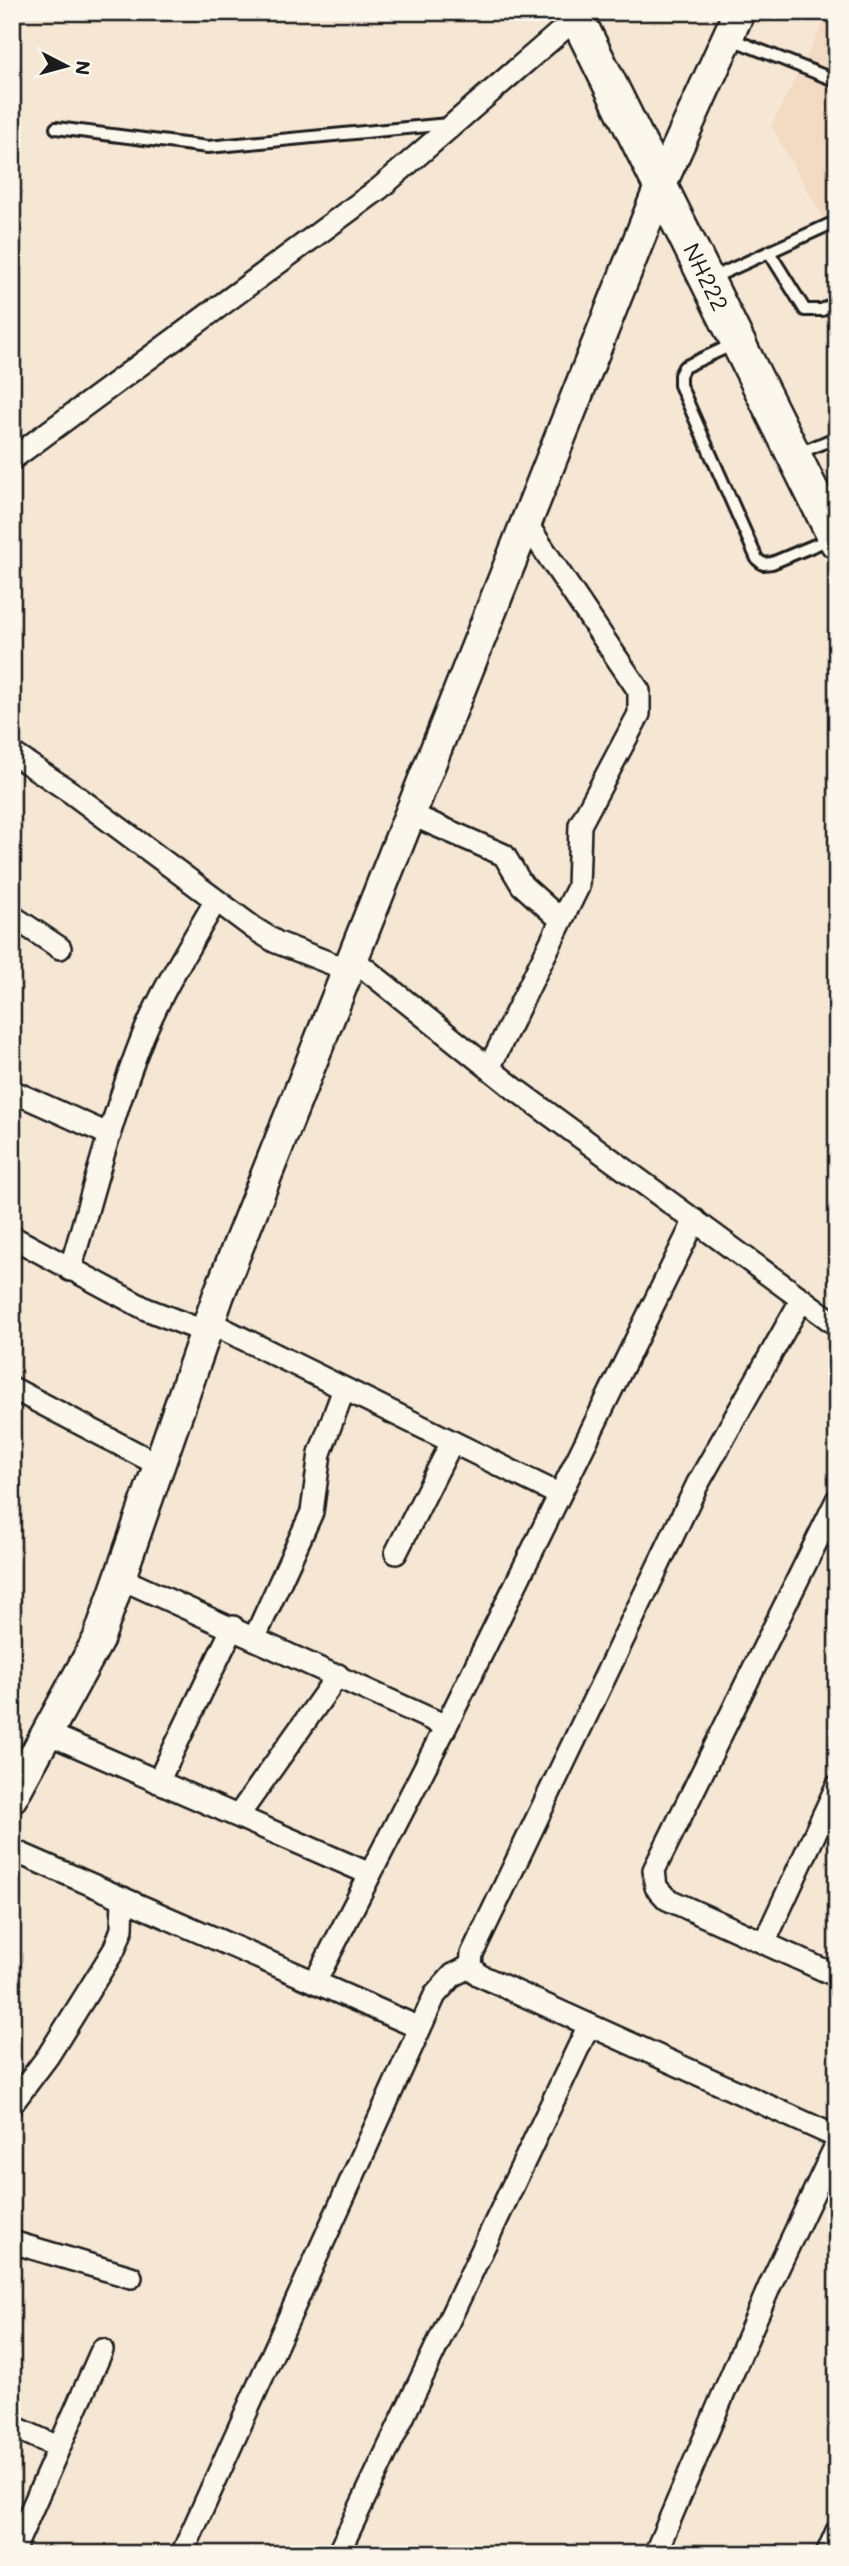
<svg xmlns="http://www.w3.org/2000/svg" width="849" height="2566" font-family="Mali,sans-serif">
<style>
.built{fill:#f3dac3}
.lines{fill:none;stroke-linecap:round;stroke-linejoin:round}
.lane-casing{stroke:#1c1c1c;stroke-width:16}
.street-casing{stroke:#1c1c1c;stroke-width:26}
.secondary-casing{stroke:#1c1c1c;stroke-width:35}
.primary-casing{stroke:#1c1c1c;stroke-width:38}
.lane{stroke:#fbf7ec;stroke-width:10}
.street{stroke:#fbf7ec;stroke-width:21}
.secondary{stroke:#fbf7ec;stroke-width:30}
.primary{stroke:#fbf7ec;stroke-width:33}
.labels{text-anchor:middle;stroke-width:5;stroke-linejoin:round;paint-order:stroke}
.street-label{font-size:23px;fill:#1c1c1c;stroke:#fbf7ec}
</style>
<rect width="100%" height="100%" fill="#f6e6d4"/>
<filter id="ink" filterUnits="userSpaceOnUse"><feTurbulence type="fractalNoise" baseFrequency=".0143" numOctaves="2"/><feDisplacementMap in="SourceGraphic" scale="14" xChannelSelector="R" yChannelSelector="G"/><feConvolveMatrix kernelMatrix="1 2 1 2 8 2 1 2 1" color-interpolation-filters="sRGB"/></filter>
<g filter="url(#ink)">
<path class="built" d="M829 12H837V242L771 126Z"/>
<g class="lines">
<g class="lane-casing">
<path id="lane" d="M729 38 837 81
M56 128 208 147 448 124
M769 252 805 310H822L837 302
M712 278 837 221
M736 343 684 367 680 375V385L757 559 763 564 772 563 832 538
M797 454 837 437"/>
</g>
<g class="street-casing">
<path id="street" d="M12 459 380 188 576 18
M12 753 72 793 255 929 276 942 348 970
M410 814 504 855 522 885 561 920
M12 916 60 948
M353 959 515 1089 837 1325
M489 1068 578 887 580 825 639 714V691L526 523
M12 1091 110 1135
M12 1237 146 1309 206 1332
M70 1270C93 1192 113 1112 143 1036 163 988 191 944 216 900
M802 1299 697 1485 472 1954 471 1966 479 1975 837 2137
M209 1322 558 1494
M12 1388 159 1465
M837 1500 654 1870 656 1887 667 1899 837 1976
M396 1553 452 1442
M120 1578 446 1726
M255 1637 312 1512 320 1453 344 1389
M47 1733 370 1874
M158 1782 233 1627
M238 1816 338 1675
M12 1850 420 2028
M764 1943 837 1786
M315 1982 446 1726 695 1220
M12 2104 48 2056 114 1950 122 1929 123 1898
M12 2242 131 2277
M12 2426 58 2447
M12 2554 102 2350
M182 2554 435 1995 453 1975 471 1966
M338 2554 589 2025
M655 2554 771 2283 837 2143
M827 2554 837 2531"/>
</g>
<g class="secondary-casing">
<path id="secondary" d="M12 1797 98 1640 219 1294 661 184 739 12"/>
</g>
<g class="primary-casing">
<g id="primary">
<path id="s1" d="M574 12 837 542"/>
</g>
</g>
<use href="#lane" class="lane"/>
<use href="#street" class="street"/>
<use href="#secondary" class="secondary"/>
<use href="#primary" class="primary"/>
</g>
</g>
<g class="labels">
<g class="street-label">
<text dy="8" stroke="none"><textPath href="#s1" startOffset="296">NH222</textPath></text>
</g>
</g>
<rect width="849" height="2566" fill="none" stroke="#fbf7ec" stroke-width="42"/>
<rect x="21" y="21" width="807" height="2524" fill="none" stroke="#1c1c1c" stroke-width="2.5" filter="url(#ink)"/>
<g transform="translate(66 66) rotate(96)" stroke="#fbf7ec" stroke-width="5" paint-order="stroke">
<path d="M0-5L12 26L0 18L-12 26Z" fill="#1c1c1c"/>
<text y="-10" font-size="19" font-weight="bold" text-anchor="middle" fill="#1c1c1c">N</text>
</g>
</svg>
